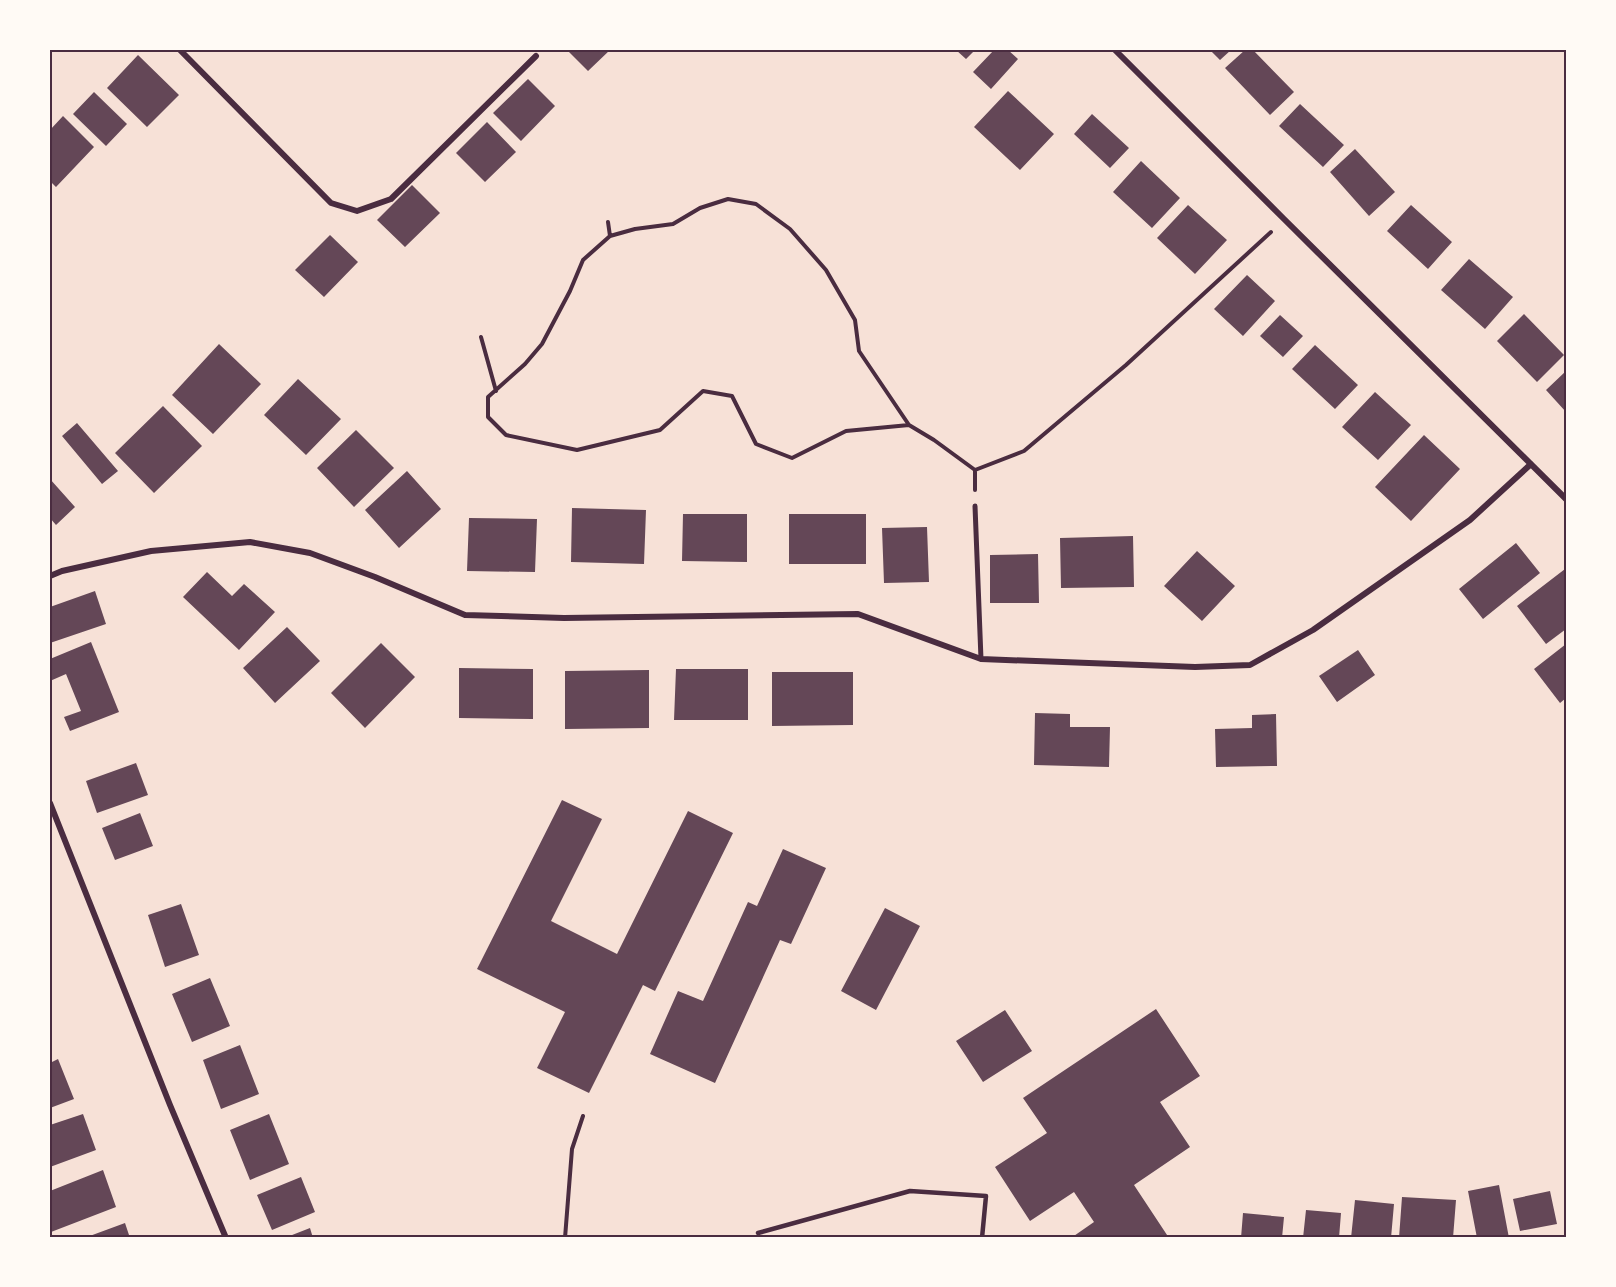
<svg xmlns="http://www.w3.org/2000/svg" width="1616" height="1287" font-family="'Work Sans',sans-serif">
<style>
.building{fill:#644757}
.lines{fill:none;stroke-linecap:round;stroke-linejoin:round}
.path{stroke:#4a2c40;stroke-width:4}
.service{stroke:#4a2c40;stroke-width:4.5}
.pedestrian{stroke:#4a2c40;stroke-width:5}
.minor{stroke:#4a2c40;stroke-width:6}
.neatline{fill:none;stroke:#4a2c40;stroke-width:2}
</style>
<rect width="100%" height="100%" fill="#f7e1d7"/>
<path class="building" d="M567 50H610L588 71Z
M956 50H975L966 59Z
M994 50H1008L1018 59 991 89 973 72Z
M1210 50H1231L1220 60Z
M1245 50H1253L1294 92 1270 115 1225 68Z
M138 55 179 95 147 127 107 88Z
M528 79 555 106 521 141 493 113Z
M1008 91 1054 134 1020 170 974 127Z
M94 92 127 124 106 146 73 114Z
M1300 104 1344 145 1323 167 1279 126Z
M1092 114 1129 148 1110 168 1074 134Z
M63 116 94 147 56 187 50 181V130Z
M487 122 516 152 485 182 456 153Z
M1355 149 1395 192 1369 216 1330 172Z
M1141 161 1180 198 1152 228 1113 192Z
M412 185 440 213 405 247 377 220Z
M1188 205 1227 240 1195 274 1157 238Z
M1411 205 1452 242 1428 269 1387 231Z
M330 235 358 262 324 297 295 270Z
M1469 259 1513 297 1485 329 1441 290Z
M1247 275 1275 301 1243 336 1214 309Z
M1524 314 1564 355 1537 382 1497 341Z
M1280 315 1303 336 1283 357 1260 336Z
M219 344 261 384 213 434 172 395Z
M1315 345 1358 385 1335 409 1292 369Z
M1566 371V412L1546 390Z
M298 379 341 419 306 455 264 415Z
M1375 392 1411 425 1378 460 1342 427Z
M163 406 202 446 154 493 115 453Z
M77 423 118 471 102 484 62 436Z
M356 430 394 468 354 507 317 468Z
M1424 435 1460 469 1411 521 1375 487Z
M407 471 441 509 399 548 365 510Z
M50 479 75 507 56 525 50 518Z
M572 508 646 510 644 564 571 562Z
M683 514H747V562L682 561Z
M789 514H866V564H789Z
M469 518 537 519 535 572 467 571Z
M927 527 929 582 884 583 882 528Z
M1133 536 1134 587 1061 588 1060 538Z
M1516 543 1540 573 1483 619 1459 589Z
M1197 551 1235 586 1202 621 1164 586Z
M1038 554 1039 603H990V555Z
M1565 569 1566 572V629L1546 644 1517 606Z
M207 572 232 596 244 584 275 612 239 650 183 597Z
M95 591 106 624 50 643V607Z
M287 627 320 661 275 703 243 668Z
M91 642 119 712 70 731 64 717 81 711 66 674 50 681V659Z
M381 643 415 677 365 728 331 693Z
M1566 644V698L1560 703 1534 669Z
M1358 650 1375 675 1337 702 1319 676Z
M459 668 533 669V719L459 718Z
M676 669H748V720H674Z
M649 670V728L565 729V671Z
M772 672H853V725L772 726Z
M1035 713 1070 714V727H1110L1109 767 1034 765Z
M1276 714 1277 766 1216 767 1215 729 1252 728V715Z
M136 763 148 795 97 813 86 781Z
M562 800 602 819 551 921 617 954 688 811 733 833 655 991 643 985 589 1093 537 1068 565 1012 477 969Z
M140 813 153 846 115 860 102 828Z
M783 849 826 868 791 944 780 940 715 1083 650 1054 678 991 703 1001 748 902 757 906Z
M181 904 199 955 165 967 148 915Z
M885 908 920 926 876 1010 841 991Z
M210 978 230 1026 192 1042 172 994Z
M1156 1009 1200 1076 1160 1102 1190 1147 1134 1185 1169 1238H1071L1094 1222 1074 1192 1030 1221 995 1167 1047 1133 1023 1098Z
M1005 1010 1032 1051 983 1082 956 1041Z
M240 1045 259 1094 221 1109 203 1060Z
M58 1059 74 1099 50 1108V1063Z
M83 1114 96 1150 50 1167V1125Z
M269 1114 289 1164 250 1180 230 1130Z
M103 1170 116 1207 51 1232 50 1227V1191Z
M301 1177 315 1212 272 1230 257 1195Z
M1499 1185 1509 1238H1477L1468 1191Z
M1550 1191 1557 1224 1520 1231 1513 1199Z
M1402 1197 1456 1200 1453 1238H1399Z
M1355 1200 1394 1204 1391 1238H1351Z
M1306 1210 1341 1213 1339 1238H1303Z
M1243 1213 1284 1217 1282 1238H1241Z
M125 1223 130 1238H87V1237Z
M310 1228 313 1238H287V1237Z"/>
<g class="lines">
<path class="path" d="M608 222 610 236 583 260 570 291 542 344 525 364 488 397V417L506 435 577 450 660 430 703 391 732 396 756 444 792 458 846 431 909 425 934 440 975 470
M610 236 635 229 673 224 700 208 728 199 756 204 790 229 826 270 855 320 859 351 909 425
M481 337 496 391
M975 470 1024 451 1126 365 1271 232
M975 490V470
M565 1238 572 1149 583 1116"/>
<path class="service" d="M758 1233 910 1191 986 1196 982 1238"/>
<path class="pedestrian" d="M975 506 981 659"/>
<path class="minor" d="M180 50 331 203 357 211 391 199 536 56
M1115 50 1284 219 1566 499
M50 576 62 571 151 551 250 542 310 553 375 577 465 615 564 618 858 614 981 659 1195 667 1250 665 1313 630 1470 520 1531 464
M50 803 170 1105 226 1238"/>
</g>
<rect width="1616" height="1287" fill="none" stroke="#fffaf5" stroke-width="102"/>
<rect x="51" y="51" width="1514" height="1185" class="neatline"/>
</svg>
